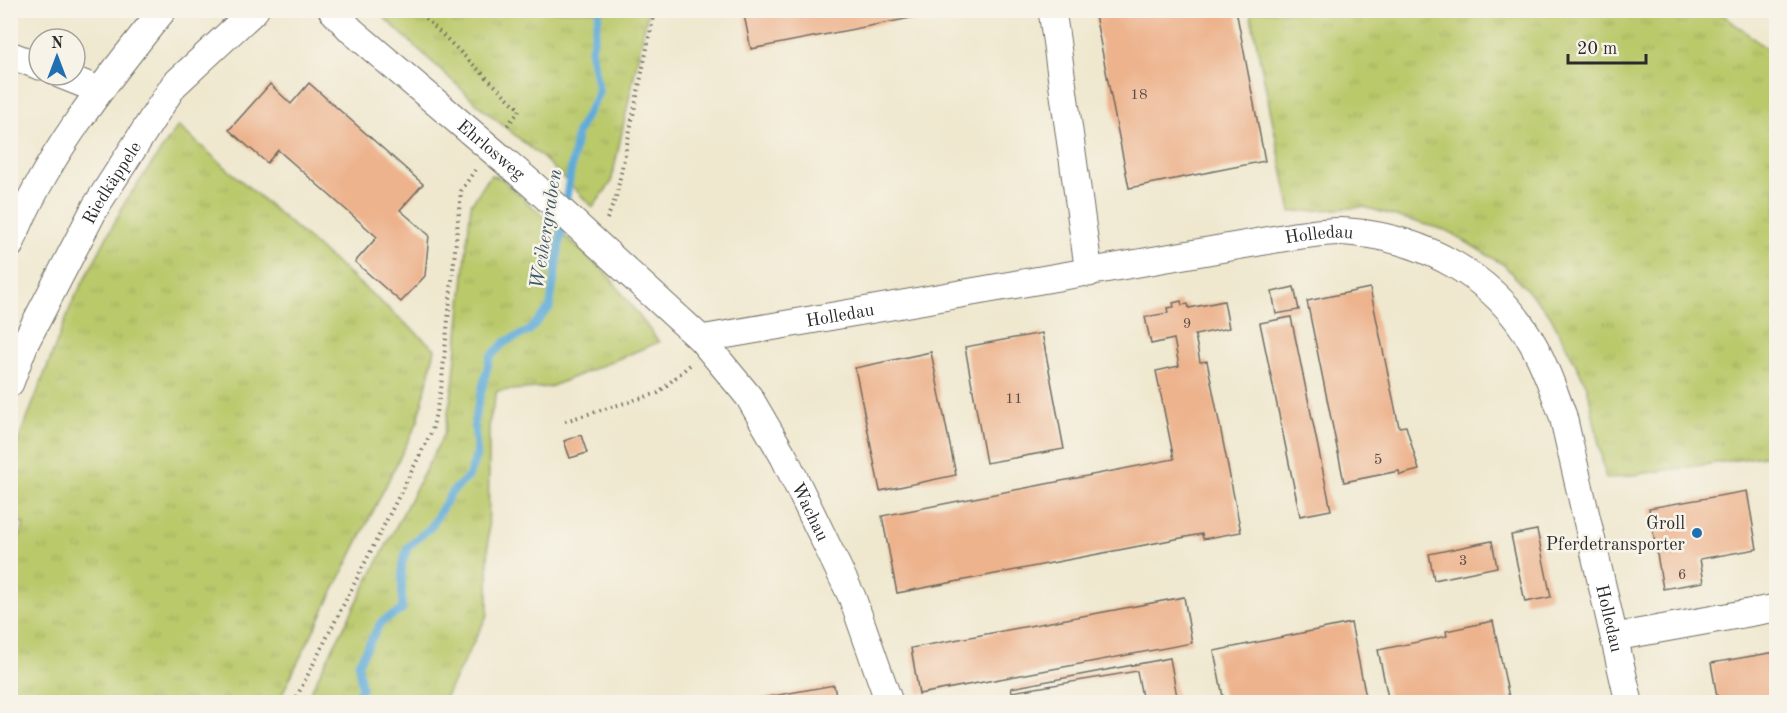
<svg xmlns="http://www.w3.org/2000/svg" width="1787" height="713" font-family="'Old Standard TT',serif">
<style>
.grass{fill:url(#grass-tufts);stroke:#727a4b;stroke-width:1.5}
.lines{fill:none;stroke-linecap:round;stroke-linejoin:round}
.stream{stroke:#5eabd8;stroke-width:8}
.building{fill:#edb38d}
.minor-casing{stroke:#706d64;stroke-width:29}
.path{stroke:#706d64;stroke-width:4;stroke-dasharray:1.5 4.5;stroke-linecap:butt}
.minor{stroke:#fff;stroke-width:27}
.poi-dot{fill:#1f6fb2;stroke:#f7f3e8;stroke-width:2}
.labels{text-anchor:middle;stroke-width:5;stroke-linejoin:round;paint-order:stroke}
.number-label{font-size:15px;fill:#5c4d44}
.street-label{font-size:18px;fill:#2b2b2b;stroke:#f7f3e8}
.poi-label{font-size:18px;fill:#2b2b2b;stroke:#f7f3e8;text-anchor:end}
.water-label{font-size:20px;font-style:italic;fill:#3d5868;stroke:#f7f3e8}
</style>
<defs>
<pattern id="grass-tufts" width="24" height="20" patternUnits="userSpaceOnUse" patternTransform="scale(1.5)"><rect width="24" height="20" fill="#bac96b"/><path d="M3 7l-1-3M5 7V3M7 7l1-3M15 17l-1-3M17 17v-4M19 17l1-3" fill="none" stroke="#a0ad5d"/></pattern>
</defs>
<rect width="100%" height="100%" fill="#f7f3e8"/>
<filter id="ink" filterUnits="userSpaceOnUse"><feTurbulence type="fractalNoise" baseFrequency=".0167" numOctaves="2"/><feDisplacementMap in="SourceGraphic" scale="12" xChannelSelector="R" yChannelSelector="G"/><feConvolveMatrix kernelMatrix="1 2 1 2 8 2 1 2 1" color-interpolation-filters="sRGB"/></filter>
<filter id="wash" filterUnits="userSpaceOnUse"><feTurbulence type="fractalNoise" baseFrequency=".008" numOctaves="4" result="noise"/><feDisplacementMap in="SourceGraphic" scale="24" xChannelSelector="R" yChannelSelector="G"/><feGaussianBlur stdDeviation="1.35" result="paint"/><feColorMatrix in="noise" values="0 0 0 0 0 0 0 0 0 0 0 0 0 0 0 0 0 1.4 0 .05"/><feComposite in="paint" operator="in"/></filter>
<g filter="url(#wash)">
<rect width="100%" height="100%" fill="#efe8cf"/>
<path class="grass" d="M377 11H648L611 183 593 207 543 158 484 110Z
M1250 11H1718L1776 56V454L1606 479 1587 386 1550 315 1504 265 1448 231 1364 207 1291 212Z
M178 126 435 349 418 421 278 702H11V562L24 524 11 519V460L72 303 126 201Z
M491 175 501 178 608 275 659 342 550 387 497 391 489 423 488 614 443 702H305L444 434 453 386 471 204Z"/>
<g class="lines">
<path class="stream" d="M565 207 577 133 599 92 591 52 600 10
M349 702 362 689 358 664 381 622 402 610V564L408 547 431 527 451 493 469 476 477 453 474 421 490 357 505 342 529 331 550 307 563 222"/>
</g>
<g id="blocks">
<path class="building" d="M743 10H942V12L751 49Z
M1094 10H1236L1265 161 1129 188Z
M309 83 423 184 400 210 429 235 425 276 401 302 355 262 377 237 278 150 267 163 229 130 270 84 291 104Z
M1294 287 1299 310 1276 314 1272 292Z
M1370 288 1399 427 1406 426 1419 470 1400 475 1399 471 1344 482 1307 301Z
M1181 301 1182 305 1188 304 1189 308 1224 301 1229 328 1195 335 1200 362 1207 361 1241 532 1203 539 1202 534 897 593 882 516 1174 459 1156 371 1179 366 1174 339 1151 344 1145 317 1168 313 1167 308 1174 307 1173 303Z
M1291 317 1331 510 1300 516 1260 323Z
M1042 333 1064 449 986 463 965 347Z
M931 352 956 475 880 491 855 368Z
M581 435 587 453 570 458 564 441Z
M1747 491 1757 549 1700 559 1704 582 1663 589 1649 508Z
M1537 530 1551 597 1525 602 1511 535Z
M1492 541 1497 567 1434 580 1429 554Z
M1184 597 1192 643 919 694 911 648Z
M1493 621 1510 702H1389L1378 650 1447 636 1446 631Z
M1351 623 1367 702H1224L1214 651Z
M1776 652V702H1718L1711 663Z
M1170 658 1178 702H1143L1137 671 1012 692 1011 688Z
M834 685 837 702H745V701Z"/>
</g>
</g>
<g filter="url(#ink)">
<use href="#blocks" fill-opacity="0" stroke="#706d64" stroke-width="1.5"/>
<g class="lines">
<g class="minor-casing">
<g id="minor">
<path id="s1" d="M332 10 352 31 533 185 701 339 749 397 784 457 852 597 889 702"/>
<path d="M1052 10 1089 273"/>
<path d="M10 55 39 66"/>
<path d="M61 75 99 90"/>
<path d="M10 245C42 161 107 79 163 10"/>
<path id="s2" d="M701 339 1294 236C1312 234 1331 230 1349 232 1424 238 1496 277 1533 344 1546 367 1554 392 1563 416L1629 702"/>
<path id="s3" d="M10 383 25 343 96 206 174 85 255 10"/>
<path d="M1615 637 1776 608"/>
</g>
</g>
<path class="path" d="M417 10 520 110 506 127
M607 219 616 197 655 10
M565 421 658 393 691 364
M294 702 432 431 441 389 461 191 475 170"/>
<use href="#minor" class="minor"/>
</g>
</g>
<circle class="poi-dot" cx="1697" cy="533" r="6"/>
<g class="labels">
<g class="number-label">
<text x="1139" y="99">18</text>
<text x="1187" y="328">9</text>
<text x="1014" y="403">11</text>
<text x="1378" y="464">5</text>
<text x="1463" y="565">3</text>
<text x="1682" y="579">6</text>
</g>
<g class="street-label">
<text dy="6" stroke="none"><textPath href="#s1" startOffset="212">Ehrlosweg</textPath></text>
<text dy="6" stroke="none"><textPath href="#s3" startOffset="225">Riedkäppele</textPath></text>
<text dy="6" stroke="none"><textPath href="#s2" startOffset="627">Holledau</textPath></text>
<text dy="6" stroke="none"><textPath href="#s2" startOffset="141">Holledau</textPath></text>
<text dy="6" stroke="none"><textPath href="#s1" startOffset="700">Wachau</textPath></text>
<text dy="6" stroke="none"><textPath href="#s2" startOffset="1167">Holledau</textPath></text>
</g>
<g class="poi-label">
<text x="1685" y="529">Groll<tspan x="1685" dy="21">Pferdetransporter</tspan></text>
</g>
<g class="water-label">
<text transform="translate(545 229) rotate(-81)" y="7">Weihergraben</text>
</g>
</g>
<rect width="1787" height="713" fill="none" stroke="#f7f3e8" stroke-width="36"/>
<g transform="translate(57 57)"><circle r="28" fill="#f7f3e8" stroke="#a5a39c" stroke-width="1.5"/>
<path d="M0-4.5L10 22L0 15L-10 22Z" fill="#1f6fb2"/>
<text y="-9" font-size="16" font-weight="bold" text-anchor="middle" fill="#2b2b2b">N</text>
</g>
<path d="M1568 54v9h78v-9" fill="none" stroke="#2b2b2b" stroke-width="3"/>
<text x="1577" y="54" font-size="18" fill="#2b2b2b" stroke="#f7f3e8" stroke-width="4.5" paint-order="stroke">20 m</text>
</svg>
